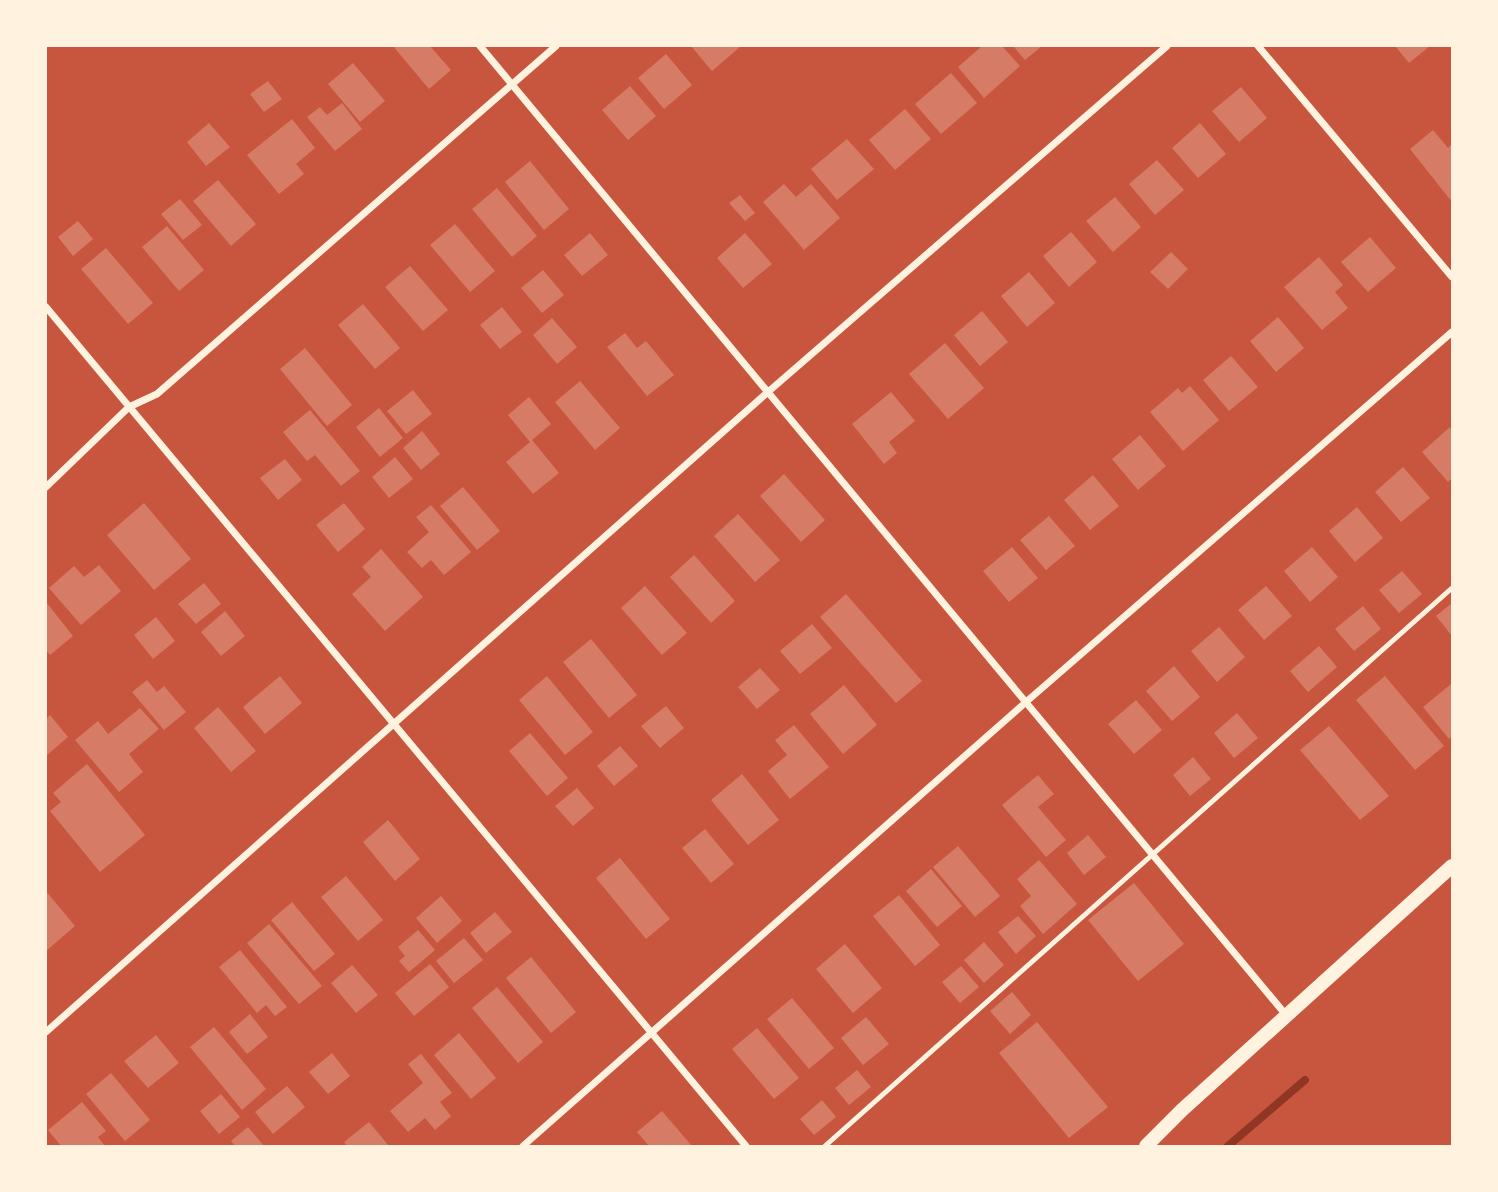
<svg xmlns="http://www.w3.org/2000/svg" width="1498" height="1192" font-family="'Zilla Slab',serif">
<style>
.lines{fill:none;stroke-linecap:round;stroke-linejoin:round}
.stream{stroke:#8f3625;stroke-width:8}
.building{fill:#d67c66}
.service{stroke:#fff3e0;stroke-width:5}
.minor{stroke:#fff3e0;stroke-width:7}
.secondary{stroke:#fff3e0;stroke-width:14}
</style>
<rect width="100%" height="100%" fill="#c8553d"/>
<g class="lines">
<path class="stream" d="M1228 1146 1305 1080"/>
</g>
<path class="building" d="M393 46H430L451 70 429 89Z
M691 46H741L712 71Z
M982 46H1002L1020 66 984 98 958 67Z
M1013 46H1042L1025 60Z
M1395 46H1430L1409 63Z
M666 54 692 85 664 109 638 78Z
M353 63 385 101 360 122 328 84Z
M951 73 977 103 941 134 915 104Z
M268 81 282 99 264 112 250 94Z
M630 86 656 116 628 140 602 110Z
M1241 87 1267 118 1239 142 1212 111Z
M342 103 362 129 335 151 307 117 320 107 327 115Z
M905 109 931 139 895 170 869 140Z
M292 119 315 148 296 164 304 174 279 194 247 155Z
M209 123 230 147 206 166 187 142Z
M1200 123 1226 154 1198 178 1172 148Z
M1433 130 1448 148 1452 144V202L1410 149Z
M847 139 874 169 837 200 811 169Z
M1157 160 1184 190 1155 215 1129 184Z
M530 161 569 209 544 230 505 182Z
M218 180 256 224 231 246 193 201Z
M784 184 796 197 811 184 840 218 804 250 763 202Z
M497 188 537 236 512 257 472 209Z
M740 195 755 213 745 221 729 203Z
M1115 197 1141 227 1113 252 1086 221Z
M180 199 202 225 183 240 161 214Z
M78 221 93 239 73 256 58 237Z
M455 224 495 271 470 292 430 245Z
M167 226 204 270 179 291 142 247Z
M1071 232 1097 262 1069 287 1043 256Z
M590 233 608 255 582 276 564 255Z
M745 233 772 264 743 288 717 258Z
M1370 237 1396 268 1368 292 1341 262Z
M106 248 153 303 128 324 81 269Z
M1171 252 1188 269 1168 289 1150 272Z
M1319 257 1343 285 1335 292 1348 308 1322 330 1284 287Z
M410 266 448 310 423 331 385 287Z
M543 270 564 295 542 313 521 288Z
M1029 272 1055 303 1027 327 1001 296Z
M363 304 400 348 375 369 338 325Z
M502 307 522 332 500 349 480 325Z
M982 311 1008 342 980 366 954 335Z
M1278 317 1304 348 1276 372 1250 341Z
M552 318 577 347 557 364 533 335Z
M625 333 637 348 646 341 674 375 647 396 607 347Z
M945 343 984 388 948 419 909 374Z
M305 348 352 405 327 426 280 369Z
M1231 356 1258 387 1229 411 1203 380Z
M580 381 620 428 595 450 555 402Z
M1190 386 1219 420 1183 451 1150 412 1178 388 1182 393Z
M413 390 432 414 406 434 387 411Z
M891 392 915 421 889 442 897 453 884 464 852 424Z
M529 397 551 424 532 440 559 473 533 494 506 462 530 442 508 415Z
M379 408 403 438 380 457 356 427Z
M310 410 360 471 341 486 315 455 307 461 283 432Z
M1450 427 1452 431V478L1448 482 1422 452Z
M422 431 440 454 421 470 403 448Z
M1140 435 1166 466 1138 490 1112 459Z
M395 457 413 479 389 498 372 477Z
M285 459 302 480 278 500 260 478Z
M1403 467 1430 498 1401 522 1375 492Z
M784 474 825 520 801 542 760 496Z
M1093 475 1119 506 1090 530 1064 500Z
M463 487 500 531 477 550 440 506Z
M144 503 191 559 154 590 107 535Z
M344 503 365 529 338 552 316 525Z
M431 505 471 552 444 575 431 560 422 568 407 552 429 532 416 517Z
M1357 507 1383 538 1355 562 1329 531Z
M738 514 780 560 755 582 714 536Z
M1049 516 1075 546 1046 570 1020 540Z
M1012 547 1038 578 1009 602 983 571Z
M1312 547 1338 577 1310 602 1284 571Z
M381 549 423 597 385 631 352 594 371 577 362 567Z
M694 555 735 601 711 623 670 577Z
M99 565 121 591 81 625 49 588 74 566 84 577Z
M1402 571 1422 594 1399 613 1379 590Z
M204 583 221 604 196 624 178 604Z
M645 586 687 633 662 655 621 608Z
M1266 586 1292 616 1264 640 1238 610Z
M846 594 922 681 896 703 820 617Z
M46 602 73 636 50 655 46 650Z
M1452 603V636L1436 616Z
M1363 606 1381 629 1354 651 1335 629Z
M225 611 245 636 221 656 201 632Z
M156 617 175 641 153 659 134 635Z
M812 624 832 648 800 674 780 651Z
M1219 627 1245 657 1217 682 1191 651Z
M591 639 637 695 609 718 563 662Z
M1319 646 1337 667 1308 692 1290 671Z
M1174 666 1200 697 1172 721 1146 691Z
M760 668 780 690 757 709 738 687Z
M280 676 302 703 265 734 243 707Z
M547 676 593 732 565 755 519 700Z
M1385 676 1444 746 1415 770 1356 700Z
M147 680 157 692 164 686 186 712 164 730 132 692Z
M1451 684 1452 736 1449 739 1423 707Z
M844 685 877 725 843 754 810 714Z
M1136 700 1162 730 1134 754 1108 724Z
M666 706 684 728 660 748 641 726Z
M218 707 256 751 231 772 194 728Z
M140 708 159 729 129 754 143 772 119 792 75 740 98 721 108 734Z
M1237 713 1258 738 1234 758 1214 733Z
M50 715 68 737 46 756V719Z
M794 725 829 767 790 799 768 771 787 755 775 740Z
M1329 726 1389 796 1360 820 1300 750Z
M530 733 568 778 547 796 509 751Z
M620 746 638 766 614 786 597 766Z
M1193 757 1211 779 1190 796 1173 775Z
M87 764 145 835 100 872 50 811 61 802 53 793Z
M742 774 779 820 748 845 711 800Z
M1038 775 1054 794 1038 807 1066 840 1046 857 1002 805Z
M577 788 594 808 573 826 555 806Z
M388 820 420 859 395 881 363 842Z
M705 829 734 864 711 883 682 848Z
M1088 835 1106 857 1084 875 1067 853Z
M958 846 1000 896 975 917 933 867Z
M620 858 670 919 646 939 596 878Z
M1039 860 1077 904 1043 934 1020 906 1031 896 1017 879Z
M931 869 962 906 937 927 906 891Z
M346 876 383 920 358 941 321 897Z
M1134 883 1184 944 1138 981 1088 920Z
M46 891 75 926 46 951Z
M899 895 940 945 915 966 873 916Z
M441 896 462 921 437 943 416 918Z
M292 902 335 954 314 971 271 920Z
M495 912 512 932 486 953 470 933Z
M1018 916 1036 936 1016 954 998 932Z
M269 924 322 986 299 1004 247 943Z
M418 930 435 950 409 972 399 961 405 956 398 947Z
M464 938 483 960 454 983 436 961Z
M984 942 1004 965 984 983 964 960Z
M845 944 882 988 853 1013 816 969Z
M240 950 287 1007 275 1016 266 1005 257 1013 219 967Z
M531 957 576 1012 551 1033 506 978Z
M430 964 449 987 414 1016 395 993Z
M352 965 378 995 356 1013 331 983Z
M961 966 979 987 960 1003 942 982Z
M497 987 543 1042 518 1063 472 1008Z
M1012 992 1031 1015 1010 1034 990 1011Z
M792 998 834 1048 809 1069 767 1019Z
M250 1014 268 1037 247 1054 229 1032Z
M866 1017 889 1044 863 1065 841 1038Z
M1037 1022 1108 1107 1069 1138 999 1053Z
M214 1027 266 1089 242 1110 190 1047Z
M757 1028 799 1078 774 1099 732 1049Z
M459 1033 496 1078 471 1099 434 1055Z
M156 1035 179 1063 148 1088 124 1061Z
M332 1053 350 1076 328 1094 309 1072Z
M421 1054 452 1093 440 1102 451 1116 435 1130 425 1118 408 1132 390 1111 423 1083 408 1064Z
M857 1070 871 1087 849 1105 835 1088Z
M111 1073 150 1120 125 1141 86 1094Z
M287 1086 305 1107 273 1134 255 1112Z
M221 1094 240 1117 219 1134 200 1111Z
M822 1100 836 1117 814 1135 800 1119Z
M82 1102 106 1131 98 1137 105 1146H61L48 1130Z
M662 1111 692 1146H649L637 1132Z
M369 1122 389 1146H347L344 1142Z
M248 1127 264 1146H235L231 1141Z"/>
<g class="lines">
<path class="service" d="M825 1146 1452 588"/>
<path class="minor" d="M480 46 1286 1015
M1258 46 1452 277
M46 307 746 1146
M46 487 129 407 157 394 556 46
M46 1032 768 392 1167 46
M523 1146 1026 702 1452 332"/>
<path class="secondary" d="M1146 1146 1182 1110 1452 866"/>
</g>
<rect width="1498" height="1192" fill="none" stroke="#fff3e0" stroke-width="94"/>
</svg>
